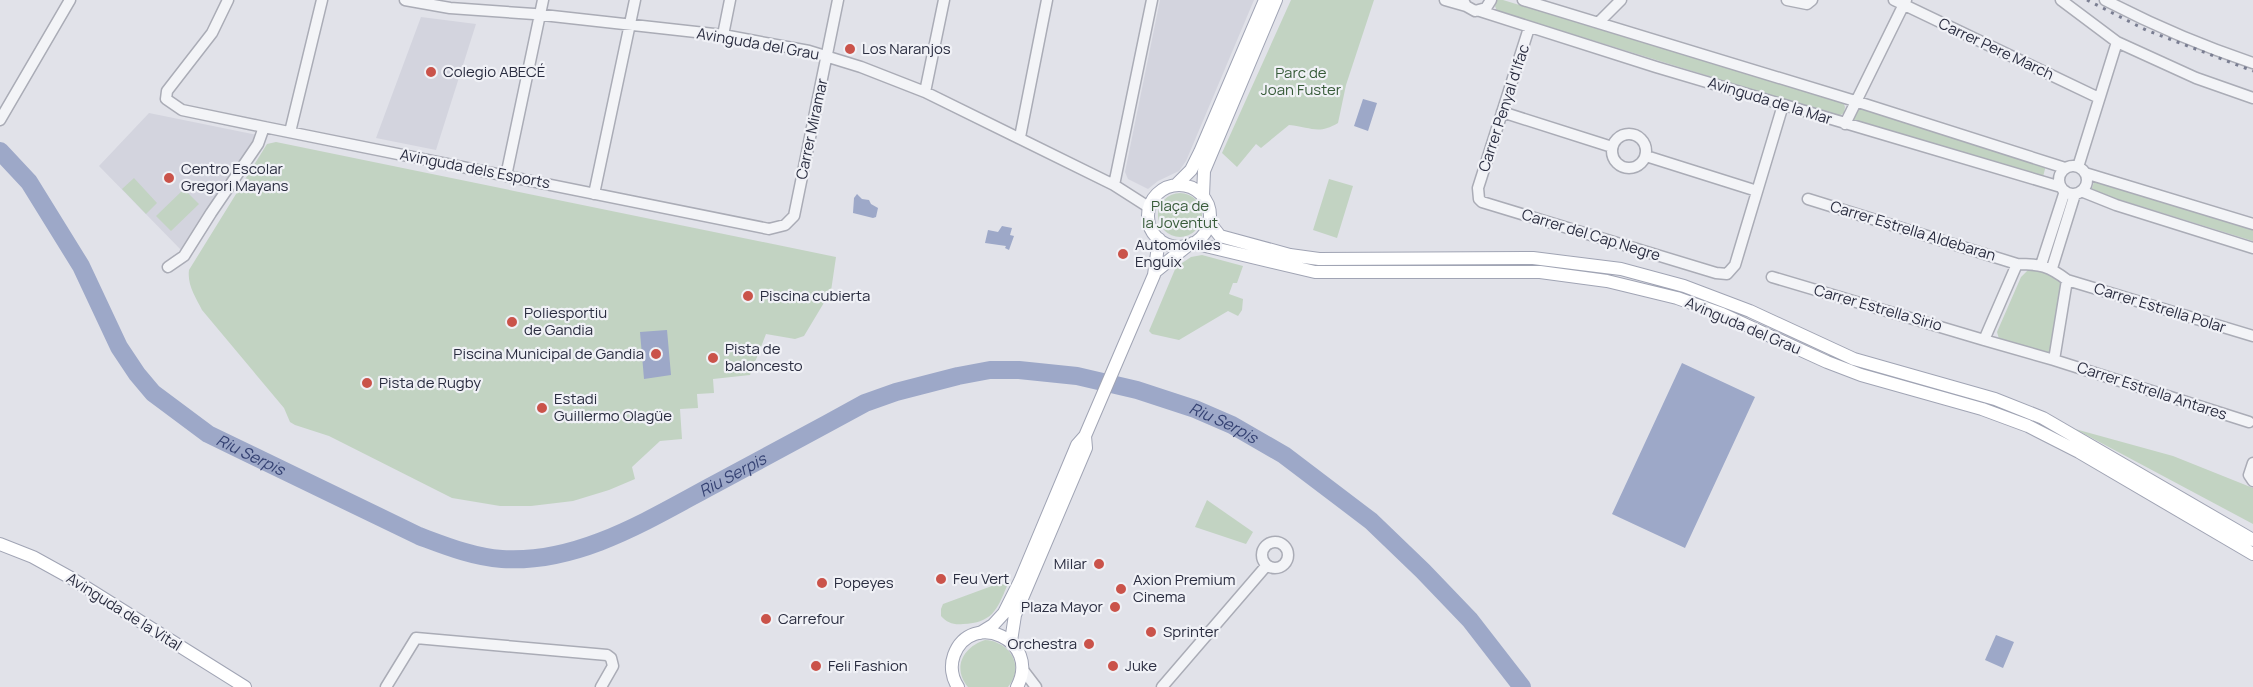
<svg xmlns="http://www.w3.org/2000/svg" width="2253" height="687" font-family="Manrope,sans-serif">
<style>
.built{fill:#d3d4de}
.green{fill:#c2d3c2}
.water{fill:#9da8c8}
.lines{fill:none;stroke-linecap:round;stroke-linejoin:round}
.river{stroke:#9da8c8;stroke-width:18}
.minor-casing{stroke:#aaacb6;stroke-width:13}
.major-casing{stroke:#a0a4b4;stroke-width:14}
.minor{stroke:#f3f4f7;stroke-width:10}
.major{stroke:#fff;stroke-width:12}
.rail{stroke:#7a7e92;stroke-width:3;stroke-dasharray:3 6;stroke-linecap:butt}
.poi-dot{fill:#ca534a;stroke:#f0f1f6;stroke-width:2}
.labels{text-anchor:middle;stroke-width:4.5;stroke-linejoin:round;paint-order:stroke}
.street-label{font-size:15px;fill:#2a2d40;stroke:#f0f1f6}
.poi-label{font-size:15px;fill:#2a2d40;stroke:#f0f1f6;text-anchor:start}
.park-label{font-size:15px;fill:#375b39;stroke:#f0f1f6}
.water-label{font-size:16px;font-style:italic;fill:#354273;stroke:#f0f1f6}
</style>
<rect width="100%" height="100%" fill="#e1e2e9"/>
<path class="built" d="M1160 0H1254L1186 161 1179 171 1158 181 1148 189 1128 179 1125 172Z
M421 17 476 24 436 150 376 138Z
M149 113 257 135 212 201 182 251 99 166Z"/>
<path class="green" d="M1291 0H1374L1346 85 1338 123C1318 135 1311 127 1289 125L1261 148 1256 144 1237 167 1222 153Z
M1496 0H1503L1843 102 1845 107 1844 113 1839 116 1497 11 1495 6Z
M1858 107 2046 165 2043 177 1855 123 1850 118Z
M276 142 836 257 831 291 804 336 795 339 766 334 750 375 713 379 714 393 697 394 698 408 680 409 682 439 660 441 632 467 635 479 609 490 573 501 531 506H500L452 498 329 436 295 425 290 422 284 408 202 310C196 298 187 285 189 270L267 144Z
M134 178 157 203 146 214 122 189Z
M1329 179 1353 186 1337 238 1313 230Z
M2097 181 2253 229V241L2091 191 2094 182Z
M184 189 199 204 171 231 156 216Z
M1158 215a22 22 0 1 1 44 0a22 22 0 1 1-44 0Z
M1202 255 1243 266 1237 283H1233L1229 294 1243 299 1242 310 1238 316 1228 311 1179 340 1152 334 1149 331 1176 267 1191 257Z
M2030 268 2047 271 2060 278V302L2051 352 2047 355 2000 342 1997 332 2021 277Z
M2075 429 2173 456 2253 488V524Z
M1207 500 1253 532 1246 544 1195 527Z
M1000 583 1007 586C997 610 992 623 963 624 954 625 947 623 941 616V609L943 604Z
M985 640C1009 641 1026 666 1008 687H968C952 668 963 647 985 640Z"/>
<path class="water" d="M1363 99 1377 103 1368 131 1354 126Z
M857 194 862 199 869 200 871 204 878 208 876 217 873 218 853 213 854 198Z
M1002 226 1012 228 1010 235 1014 236 1009 250 1005 248 1006 246 985 243 988 230 998 232Z
M667 330 671 375 644 379 640 332Z
M1682 363 1755 397 1685 548 1612 514Z
M1996 635 2014 642 2003 668 1985 660Z"/>
<g class="lines">
<path class="river" id="s1" d="M0 151 29 182 81 266 119 347 137 374 153 393 208 434 419 536C446 546 473 557 502 559 580 564 651 518 717 483 767 456 816 430 865 403L896 392 958 376 990 370H1019L1077 376 1137 390 1195 409 1232 425 1284 455 1371 521 1423 571 1470 620 1522 687"/>
<g class="minor-casing">
<path id="minor" d="M228 0 212 33 167 91 166 99 182 110 264 127 769 229 785 225 794 216 838 0
M405 0 450 8 534 14 723 35 809 51 861 67 925 92 1114 185 1150 208
M1445 0 1466 6
M1463 0 1466 6 1475 11 1486 8 1491 0
M1523 0 1855 101 2065 168
M1787 0 1807 4 1812 0
M1894 0 2099 98
M2061 0 2117 42 2196 78 2253 98
M2105 0C2153 25 2202 46 2253 63
M1480 11 1656 67 2061 187
M1599 22 1621 0
M1529 28 1478 188 1479 199 1482 202 1716 273 1727 274 1735 265 1783 105
M723 35 730 0
M925 92 944 0
M1502 112 1612 147
M0 120 70 0
M1845 124 1906 0
M290 132 322 0
M1612 151a17 17 0 1 1 34 0a17 17 0 1 1-34 0Z
M1020 137 1047 0
M1646 156 1757 191
M2059 180a14 14 0 1 1 28 0a14 14 0 1 1-28 0Z
M2078 167 2117 42
M2085 173 2253 224
M506 176 543 0
M1114 185 1152 0
M2081 191 2116 205 2253 248
M594 194 635 0
M1808 199 2017 264
M2041 265 2065 191
M168 267 184 256 211 213 258 144 264 127
M2052 268 2075 194
M1772 277 1984 340
M2067 280 2054 360 1984 340 2017 264C2040 264 2049 266 2067 280L2253 336
M2054 360 2249 422
M2253 463 2249 475 2253 481
M1262 555a13 13 0 1 1 26 0a13 13 0 1 1-26 0Z
M1023 670 1036 687
M386 687 416 638 607 655 611 658 613 666 601 687
M1162 687 1267 565"/>
</g>
<g class="major-casing">
<path id="major" d="M1176 185 1191 170 1200 152 1265 0
M1148 216a31 31 0 1 1 62 0a31 31 0 1 1-62 0Z
M1203 196 1204 171 1276 0
M1209 222 1220 236 1290 255 1319 259 1533 258 1621 269 1684 286 1750 311 1854 359 1995 399 2043 418 2253 540
M1193 243 1315 272H1540L1607 281 1677 298 1722 314 1827 362 1861 375 1982 409 2028 426 2079 452 2253 554
M1156 271 1187 246
M0 544 33 557 71 578 245 687
M980 633 993 625 1004 613 1020 581 1077 445 1085 436 1154 275 1159 239
M1011 641 1015 615 1086 448 1085 436
M958 687C952 678 950 666 954 655 971 609 1042 640 1017 687"/>
</g>
<use href="#minor" class="minor"/>
<use href="#major" class="major"/>
<path class="rail" d="M2087 0 2146 30 2253 71"/>
</g>
<g class="poi-dot">
<circle cx="850" cy="49" r="6"/>
<circle cx="431" cy="72" r="6"/>
<circle cx="169" cy="178" r="6"/>
<circle cx="1123" cy="254" r="6"/>
<circle cx="748" cy="296" r="6"/>
<circle cx="512" cy="322" r="6"/>
<circle cx="656" cy="354" r="6"/>
<circle cx="713" cy="358" r="6"/>
<circle cx="367" cy="383" r="6"/>
<circle cx="542" cy="408" r="6"/>
<circle cx="1099" cy="564" r="6"/>
<circle cx="941" cy="579" r="6"/>
<circle cx="822" cy="583" r="6"/>
<circle cx="1121" cy="589" r="6"/>
<circle cx="1115" cy="607" r="6"/>
<circle cx="766" cy="619" r="6"/>
<circle cx="1151" cy="632" r="6"/>
<circle cx="1089" cy="644" r="6"/>
<circle cx="816" cy="666" r="6"/>
<circle cx="1113" cy="666" r="6"/>
</g>
<g class="labels">
<g class="street-label">
<text transform="translate(758 44) rotate(10)" y="5">Avinguda del Grau</text>
<text transform="translate(1996 49) rotate(25)" y="5">Carrer Pere March</text>
<text transform="translate(1770 101) rotate(17)" y="5">Avinguda de la Mar</text>
<text transform="translate(1504 108) rotate(-72)" y="5">Carrer Penyal d'Ifac</text>
<text transform="translate(812 129) rotate(-78)" y="5">Carrer Miramar</text>
<text transform="translate(475 169) rotate(11)" y="5">Avinguda dels Esports</text>
<text transform="translate(1913 231) rotate(17)" y="5">Carrer Estrella Aldebaran</text>
<text transform="translate(1591 235) rotate(17)" y="5">Carrer del Cap Negre</text>
<text transform="translate(1878 308) rotate(16)" y="5">Carrer Estrella Sirio</text>
<text transform="translate(2160 308) rotate(17)" y="5">Carrer Estrella Polar</text>
<text transform="translate(1743 326) rotate(23)" y="5">Avinguda del Grau</text>
<text transform="translate(2152 391) rotate(18)" y="5">Carrer Estrella Antares</text>
<text transform="translate(124 612) rotate(32)" y="5">Avinguda de la Vital</text>
</g>
<g class="poi-label">
<text x="862" y="54">Los Naranjos</text>
<text x="443" y="77">Colegio ABECÉ</text>
<text x="181" y="174">Centro Escolar<tspan x="181" dy="17">Gregori Mayans</tspan></text>
<text x="1135" y="250">Automóviles<tspan x="1135" dy="17">Enguix</tspan></text>
<text x="760" y="301">Piscina cubierta</text>
<text x="524" y="318">Poliesportiu<tspan x="524" dy="17">de Gandia</tspan></text>
<text x="725" y="354">Pista de<tspan x="725" dy="17">baloncesto</tspan></text>
<text x="644" y="359" text-anchor="end">Piscina Municipal de Gandia</text>
<text x="379" y="388">Pista de Rugby</text>
<text x="554" y="404">Estadi<tspan x="554" dy="17">Guillermo Olagüe</tspan></text>
<text x="1087" y="569" text-anchor="end">Milar</text>
<text x="953" y="584">Feu Vert</text>
<text x="1133" y="585">Axion Premium<tspan x="1133" dy="17">Cinema</tspan></text>
<text x="834" y="588">Popeyes</text>
<text x="1103" y="612" text-anchor="end">Plaza Mayor</text>
<text x="778" y="624">Carrefour</text>
<text x="1163" y="637">Sprinter</text>
<text x="1077" y="649" text-anchor="end">Orchestra</text>
<text x="828" y="671">Feli Fashion</text>
<text x="1125" y="671">Juke</text>
</g>
<g class="park-label">
<text x="1301" y="78">Parc de<tspan x="1301" dy="17">Joan Fuster</tspan></text>
<text x="1180" y="211">Plaça de<tspan x="1180" dy="17">la Joventut</tspan></text>
</g>
<g class="water-label">
<text dy="6" stroke="none"><textPath href="#s1" startOffset="1448">Riu Serpis</textPath></text>
<text dy="6" stroke="none"><textPath href="#s1" startOffset="404">Riu Serpis</textPath></text>
<text dy="6" stroke="none"><textPath href="#s1" startOffset="926">Riu Serpis</textPath></text>
</g>
</g>
</svg>
